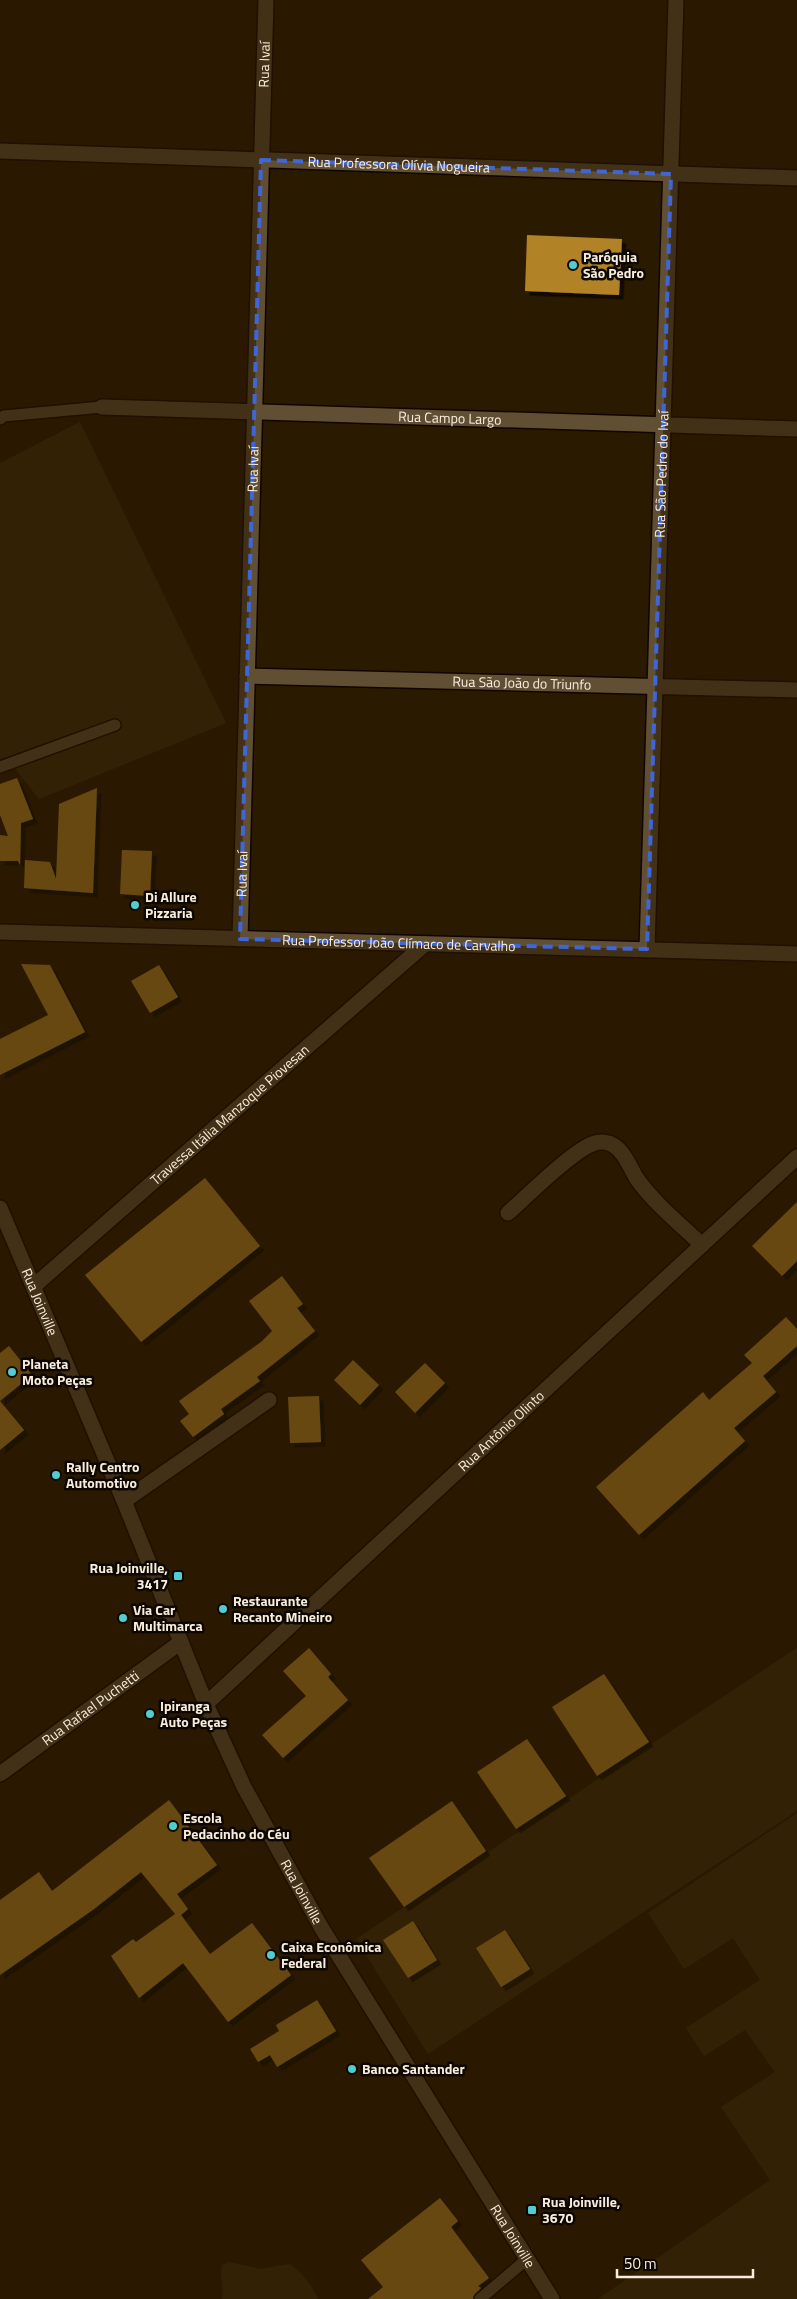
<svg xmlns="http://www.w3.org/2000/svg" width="797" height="2299" font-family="'Titillium Web',sans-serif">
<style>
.green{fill:#3e2c0d}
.building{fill:#b28228;filter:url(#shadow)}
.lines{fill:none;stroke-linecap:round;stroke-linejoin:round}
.service-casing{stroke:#120500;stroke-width:14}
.minor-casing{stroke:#120500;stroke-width:18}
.tertiary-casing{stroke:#120500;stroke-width:18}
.secondary-casing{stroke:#120500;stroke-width:18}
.service{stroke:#614f34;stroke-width:11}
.minor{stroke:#614f34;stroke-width:15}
.tertiary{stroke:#614f34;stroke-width:15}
.secondary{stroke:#614f34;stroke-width:15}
.marked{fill:none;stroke:#3e66d9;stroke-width:4;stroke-dasharray:10 6;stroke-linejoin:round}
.poi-dot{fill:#52ccd1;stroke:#0d0701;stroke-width:2}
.labels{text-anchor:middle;stroke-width:5;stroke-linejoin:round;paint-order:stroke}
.street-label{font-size:14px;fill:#f8eddd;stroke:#0d0701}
.poi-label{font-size:14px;font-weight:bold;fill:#f8eddd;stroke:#0d0701;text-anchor:start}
</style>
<defs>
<filter id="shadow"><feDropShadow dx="4.5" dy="4.5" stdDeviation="0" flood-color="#0009"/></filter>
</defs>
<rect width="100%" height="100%" fill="#2a1a00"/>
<path class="green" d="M80 422 226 723 39 799 9 761 0 764V463Z
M797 1648V1811L428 2054 356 1939Z
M797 1813V2299H598L770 2180 721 2107 775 2072 745 2030 704 2056 686 2028 760 1980 733 1938 684 1969 648 1913Z
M229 2262 260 2269 290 2264C303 2274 311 2284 318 2299H222C224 2287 219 2277 222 2265Z"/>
<path class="building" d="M527 235 622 239 619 295 525 291Z
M17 778 33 819 21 823 20 865 18 861H0V835L8 836 0 815V784Z
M97 788 93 893 24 888 25 860 50 862 56 879 59 804Z
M122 850 152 851 150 896 120 894Z
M21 964 50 965 85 1032 0 1075V1039L48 1015Z
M159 965 178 997 150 1013 131 981Z
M205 1178 260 1246 141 1342 85 1275Z
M797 1202V1261L782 1276 752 1246Z
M282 1276 303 1304 297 1308 315 1331 257 1377 260 1381 221 1409 224 1414 193 1437 180 1421 189 1414 179 1401 261 1342 272 1331 249 1301Z
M786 1317 797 1329V1346L763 1376 776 1392 734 1428 745 1441 639 1535 596 1487 703 1392 709 1400 752 1363 744 1355Z
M9 1346 32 1375 0 1401V1353Z
M353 1360 379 1385 360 1405 334 1380Z
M425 1363 445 1383 415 1413 395 1392Z
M319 1396 321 1442 290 1443 288 1397Z
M0 1401 24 1430 0 1450Z
M309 1648 331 1674 328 1677 348 1700 283 1758 262 1735 306 1696 283 1671Z
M604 1674 649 1742 597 1776 552 1707Z
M527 1739 566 1796 516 1829 477 1772Z
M169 1800 217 1865 177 1894 188 1909 181 1915 210 1954 252 1923 291 1975 228 2022 183 1963 139 1998 111 1956 133 1939 136 1942 175 1914 141 1872 94 1909 0 1975V1900L39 1872 52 1891Z
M452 1801 486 1851 404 1907 369 1858Z
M413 1921 437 1960 408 1978 383 1940Z
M505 1930 530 1969 501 1987 476 1948Z
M317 2000 336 2031 277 2067 270 2055 258 2062 250 2049 279 2031 276 2025Z
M440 2198 458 2221 451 2227 489 2278 478 2286 481 2288 475 2294 473 2299H368L383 2287 361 2260Z"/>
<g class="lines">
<g class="service-casing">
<path id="service" d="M0 419 4 416 102 407
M0 767 115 725
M480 2299 527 2259"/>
</g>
<g class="minor-casing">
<g id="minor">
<path id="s1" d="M102 407 797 429"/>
<path id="s2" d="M247 676 797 690"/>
<path id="s3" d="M240 939 266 0"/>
<path id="s4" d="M647 949 676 0"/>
<path d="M508 1213C526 1197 574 1149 595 1143 600 1141 608 1142 613 1145 625 1152 630 1168 637 1179 655 1204 680 1224 702 1245"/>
<path id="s5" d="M34 1286 425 944"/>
<path d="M124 1501 269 1400"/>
</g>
</g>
<g class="tertiary-casing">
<g id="tertiary">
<path id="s6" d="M0 151 797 178"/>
<path id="s7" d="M0 1774 181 1642"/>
</g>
</g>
<g class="secondary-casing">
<g id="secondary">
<path id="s8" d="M0 932 797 954"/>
<path id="s9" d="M0 1208 124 1501 206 1704 244 1787 321 1927 552 2299"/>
<path id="s10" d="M206 1704 797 1157"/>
</g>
</g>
<use href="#service" class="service"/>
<use href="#minor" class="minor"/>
<use href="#tertiary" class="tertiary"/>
<use href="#secondary" class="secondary"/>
</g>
<path d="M0 0H797V2299H0ZM261 160 671 174 647 949 240 939Z" fill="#2a1a00" fill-opacity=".55" fill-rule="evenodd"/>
<path class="marked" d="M261 160 671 174 647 949 240 939Z"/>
<g class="poi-dot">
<circle cx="573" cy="265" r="5"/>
<circle cx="135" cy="905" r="5"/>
<circle cx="12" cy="1372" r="5"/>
<circle cx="56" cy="1475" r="5"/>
<rect x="173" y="1571" width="10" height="10" rx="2.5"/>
<circle cx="223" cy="1609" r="5"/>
<circle cx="123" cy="1618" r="5"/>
<circle cx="150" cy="1714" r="5"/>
<circle cx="173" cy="1826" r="5"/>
<circle cx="271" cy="1955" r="5"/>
<circle cx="352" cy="2069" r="5"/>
<rect x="527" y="2205" width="10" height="10" rx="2.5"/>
</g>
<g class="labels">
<g class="street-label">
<text dy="5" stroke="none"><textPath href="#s3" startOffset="875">Rua Ivaí</textPath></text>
<text dy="5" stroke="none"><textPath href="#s6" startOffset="399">Rua Professora Olívia Nogueira</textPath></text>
<text dy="5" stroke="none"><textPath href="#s1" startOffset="348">Rua Campo Largo</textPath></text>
<text dy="5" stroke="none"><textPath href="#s3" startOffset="470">Rua Ivaí</textPath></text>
<text dy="5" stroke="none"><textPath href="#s4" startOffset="475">Rua São Pedro do Ivaí</textPath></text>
<text dy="5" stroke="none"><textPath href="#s2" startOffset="275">Rua São João do Triunfo</textPath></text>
<text dy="5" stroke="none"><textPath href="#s3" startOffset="65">Rua Ivaí</textPath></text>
<text dy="5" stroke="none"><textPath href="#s8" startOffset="399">Rua Professor João Clímaco de Carvalho</textPath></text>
<text dy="5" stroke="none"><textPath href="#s5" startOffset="260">Travessa Itália Manzoque Piovesan</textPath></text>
<text dy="5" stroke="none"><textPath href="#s9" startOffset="102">Rua Joinville</textPath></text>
<text dy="5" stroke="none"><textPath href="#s10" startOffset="402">Rua Antônio Olinto</textPath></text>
<text dy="5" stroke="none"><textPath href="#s7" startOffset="112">Rua Rafael Puchetti</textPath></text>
<text dy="5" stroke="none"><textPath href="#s9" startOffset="748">Rua Joinville</textPath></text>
<text dy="5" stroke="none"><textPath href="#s9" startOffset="1152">Rua Joinville</textPath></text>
</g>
<g class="poi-label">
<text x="583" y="262">Paróquia<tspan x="583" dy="16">São Pedro</tspan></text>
<text x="145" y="902">Di Allure<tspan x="145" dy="16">Pizzaria</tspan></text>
<text x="22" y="1369">Planeta<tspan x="22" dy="16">Moto Peças</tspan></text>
<text x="66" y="1472">Rally Centro<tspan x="66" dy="16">Automotivo</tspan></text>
<text x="168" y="1573" text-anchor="end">Rua Joinville,<tspan x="168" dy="16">3417</tspan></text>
<text x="233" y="1606">Restaurante<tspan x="233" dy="16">Recanto Mineiro</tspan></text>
<text x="133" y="1615">Via Car<tspan x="133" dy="16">Multimarca</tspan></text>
<text x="160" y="1711">Ipiranga<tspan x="160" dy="16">Auto Peças</tspan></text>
<text x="183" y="1823">Escola<tspan x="183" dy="16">Pedacinho do Céu</tspan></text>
<text x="281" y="1952">Caixa Econômica<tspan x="281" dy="16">Federal</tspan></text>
<text x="362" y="2074">Banco Santander</text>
<text x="542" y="2207">Rua Joinville,<tspan x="542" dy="16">3670</tspan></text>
</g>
</g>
<path d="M617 2269v8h136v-8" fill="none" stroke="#f8eddd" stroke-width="2.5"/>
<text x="624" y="2269" font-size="15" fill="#f8eddd" stroke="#0d0701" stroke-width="4" paint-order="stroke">50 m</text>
</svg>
